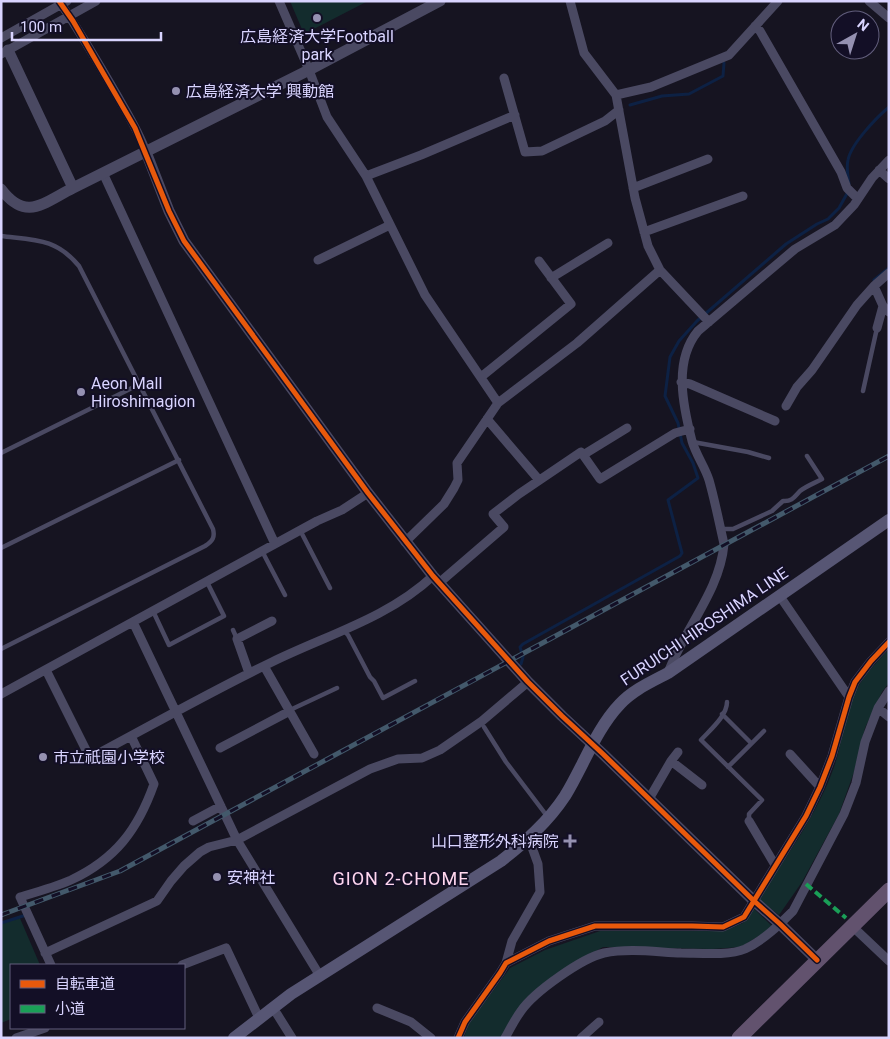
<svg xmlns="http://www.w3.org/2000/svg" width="890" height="1039" font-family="Roboto,'Noto Sans JP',sans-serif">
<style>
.green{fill:#132c2d}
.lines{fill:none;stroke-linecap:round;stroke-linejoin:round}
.stream{stroke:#0d2144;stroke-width:3}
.service{stroke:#4a4962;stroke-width:4.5}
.minor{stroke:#4a4962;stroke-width:9}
.tertiary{stroke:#4a4962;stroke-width:11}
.secondary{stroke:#575674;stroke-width:12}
.trunk{stroke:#62526e;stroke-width:15}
.rail-casing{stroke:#43596b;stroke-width:5}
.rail{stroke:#130f26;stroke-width:3;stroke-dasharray:9;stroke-linecap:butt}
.quiet{stroke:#1a9f57;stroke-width:4;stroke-dasharray:8 4;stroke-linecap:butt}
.cycleway-casing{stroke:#130f26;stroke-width:8}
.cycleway{stroke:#e8590c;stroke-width:5}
.poi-dot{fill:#9591b1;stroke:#130f26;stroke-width:2}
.labels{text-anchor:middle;stroke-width:4;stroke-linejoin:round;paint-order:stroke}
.poi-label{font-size:16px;fill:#d9d4ff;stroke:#130f26;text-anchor:start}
.street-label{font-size:16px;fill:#d9d4ff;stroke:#130f26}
.neighbourhood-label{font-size:18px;letter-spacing:1px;fill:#ffd6f0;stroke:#130f26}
</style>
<rect width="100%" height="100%" fill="#161421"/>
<path class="green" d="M290 1H368L304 34Z
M889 649V683L882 692 865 728 854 772 839 814 802 882 779 915 758 899C786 857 817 815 834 767 842 745 843 719 853 697 861 678 875 664 889 649Z
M753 908 773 927 741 947 712 949 603 947 554 975 520 1006 501 1038H464L468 1024 510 968 545 950 600 931H724L743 923Z
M19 916 40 965H11V1019L1 1023V923Z"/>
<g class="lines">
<path class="stream" d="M630 105 662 96 689 94 723 76 724 63
M849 184C848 176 846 168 848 160 851 144 876 118 889 107
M874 280 889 268
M521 664 523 657 520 647 523 644 680 556 682 553 668 500 698 478 693 463 682 443 678 423 665 396 670 357 679 341 697 321 786 244 817 224 828 219 839 208 849 190
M1 923 23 916"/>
<path class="service" d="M1 236C34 240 56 238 79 266L213 529C215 537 213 541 205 546L1 649
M863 391 877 328
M693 442 748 452 769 458
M1 453 140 384
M721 529H733L772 511 783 501C792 502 795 496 800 491 806 486 815 483 822 479L807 456
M300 530 330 588
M1 548 179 460
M262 551 285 595
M153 611 169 645 224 616 207 582
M233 630 237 639
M344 631 348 635 370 677 374 681 383 698 415 681
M727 702C727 716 710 730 701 740L762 800 749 814V821
M290 710 337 688
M722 714 751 743
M484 727 506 762 547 816
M728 767 764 731"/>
<path class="minor" d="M59 1C80 32 99 64 118 97 128 115 139 132 146 152
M279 1 309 70 327 117 366 176 425 295 498 403
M570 1 584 53 616 95 635 198 648 246 660 270 709 322
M869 1 889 18
M755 26 760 31 841 172 847 188 858 199
M1 38 67 1
M1 54 96 1
M504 78 525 152 542 151 605 121 619 110
M616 95 651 87 729 55 778 1
M879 170 889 179
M103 173 275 544
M366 176 421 155 515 115
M633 188 708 159
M644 232 743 196
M318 260 390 225
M551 278 608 243
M874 286 883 306 889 312
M877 328 883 306
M481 377 571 304 539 261
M681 382 690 384 775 421
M786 406 797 387 812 370 857 305 874 286 889 273
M487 419 539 480
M583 455 627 428
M405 542 444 504 454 488 458 480 457 463 498 403 577 343 660 270
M439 583 504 527 493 514 519 494 581 452 600 479 675 433 690 429
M779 595 849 697
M133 622 237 840 320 976
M264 666 314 754
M46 670 90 758C150 726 210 692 272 662 327 635 388 618 433 576
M249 673 237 639 272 621
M668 673C684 629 720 591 724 544 719 522 715 501 709 480 705 467 696 455 692 441 683 406 673 361 698 331L795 249 835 225 854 205 872 178 889 160
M1 694 317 521 342 510 368 493
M878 708 889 717
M220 748 290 711
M790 754 820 787
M671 761 702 785
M649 799 671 761 678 752
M193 821 221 806
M749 821 775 865
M852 926 889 961
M45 953 157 901 171 881 184 866 200 852 209 847 237 840 370 769 398 759 422 758 440 750 482 721 528 682
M506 963 512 941 540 892 538 864 529 839
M51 965 20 897C37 892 55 887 71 880 116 859 138 829 154 784L131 736
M182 965 226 948 259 1018
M271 1008 277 1014 292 1038
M377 1008 411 1022 431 1038
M16 1038 45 1028
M458 1038 465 1022 500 973 506 963 549 941 595 926H692L723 927 744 917 806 816 820 787 832 756 849 697 855 682 871 661 889 642
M505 1038C510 1029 515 1019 521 1011 534 992 582 958 604 953 629 948 656 952 681 953 698 953 729 956 745 949 764 940 779 925 793 911L844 814 856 783 865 742 878 708 889 691
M581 1038 599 1022"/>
<path class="tertiary" d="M8 50 73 188 309 70 440 1
M146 152 169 211 184 241 368 493 433 576 528 682 562 716 603 754 753 900 780 924 817 960
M1 189C26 222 43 203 73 188"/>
<path class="secondary" d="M234 1038 291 994 501 861C525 842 548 822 565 796 583 767 596 729 620 704 633 690 651 682 668 673L889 520"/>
<path class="trunk" d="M739 1038 889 890"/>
<g class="rail-casing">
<path id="rail" d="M1 915 120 871 889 456"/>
</g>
<use href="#rail" class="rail"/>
<path class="quiet" d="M806 884 846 918"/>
<g class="cycleway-casing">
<path id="cycleway" d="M59 1 73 21 135 128 169 211 184 241 368 493 433 576 528 682 562 716 603 754 753 900 780 924 817 960
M458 1038 465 1022 500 973 506 963 549 941 595 926H692L723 927 744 917 806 816 820 787 832 756 849 697 855 682 871 661 889 642"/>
</g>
<use href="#cycleway" class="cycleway"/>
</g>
<g class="poi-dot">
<circle cx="317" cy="18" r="5"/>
<circle cx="176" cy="91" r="5"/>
<circle cx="81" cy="392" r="5"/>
<circle cx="43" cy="757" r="5"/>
<path d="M567.5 833.5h5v5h5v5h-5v5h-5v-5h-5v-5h5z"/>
<circle cx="217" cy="877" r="5"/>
</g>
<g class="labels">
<g class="poi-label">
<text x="317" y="42" text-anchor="middle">広島経済大学Football<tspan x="317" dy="18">park</tspan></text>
<text x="186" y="97">広島経済大学 興動館</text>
<text x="91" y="389">Aeon Mall<tspan x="91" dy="18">Hiroshimagion</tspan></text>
<text x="53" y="763">市立祇園小学校</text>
<text x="559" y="847" text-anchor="end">山口整形外科病院</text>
<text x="227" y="883">安神社</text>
</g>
<g class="street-label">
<text transform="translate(704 626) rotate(-34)" y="6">FURUICHI HIROSHIMA LINE</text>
</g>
<g class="neighbourhood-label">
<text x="401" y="885">GION 2-CHOME</text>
</g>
</g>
<rect width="890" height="1039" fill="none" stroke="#d9d4ff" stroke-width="5"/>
<rect x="10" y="964" width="175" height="65" fill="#130f26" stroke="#625e7d"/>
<rect x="20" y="980" width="25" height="8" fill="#e8590c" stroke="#625e7d"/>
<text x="55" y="989" font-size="15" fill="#d9d4ff">自転車道</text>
<rect x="20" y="1005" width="25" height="8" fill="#1a9f57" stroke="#625e7d"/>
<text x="55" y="1014" font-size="15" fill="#d9d4ff">小道</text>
<g transform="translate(855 35) rotate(39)"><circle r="24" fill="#130f26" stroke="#625e7d"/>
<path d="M0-4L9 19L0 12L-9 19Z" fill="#9591b1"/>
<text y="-8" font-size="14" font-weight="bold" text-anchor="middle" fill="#d9d4ff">N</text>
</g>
<path d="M12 32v8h149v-8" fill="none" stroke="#d9d4ff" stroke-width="2.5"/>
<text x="20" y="32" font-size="15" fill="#d9d4ff" stroke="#130f26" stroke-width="4" paint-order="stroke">100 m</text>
</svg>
